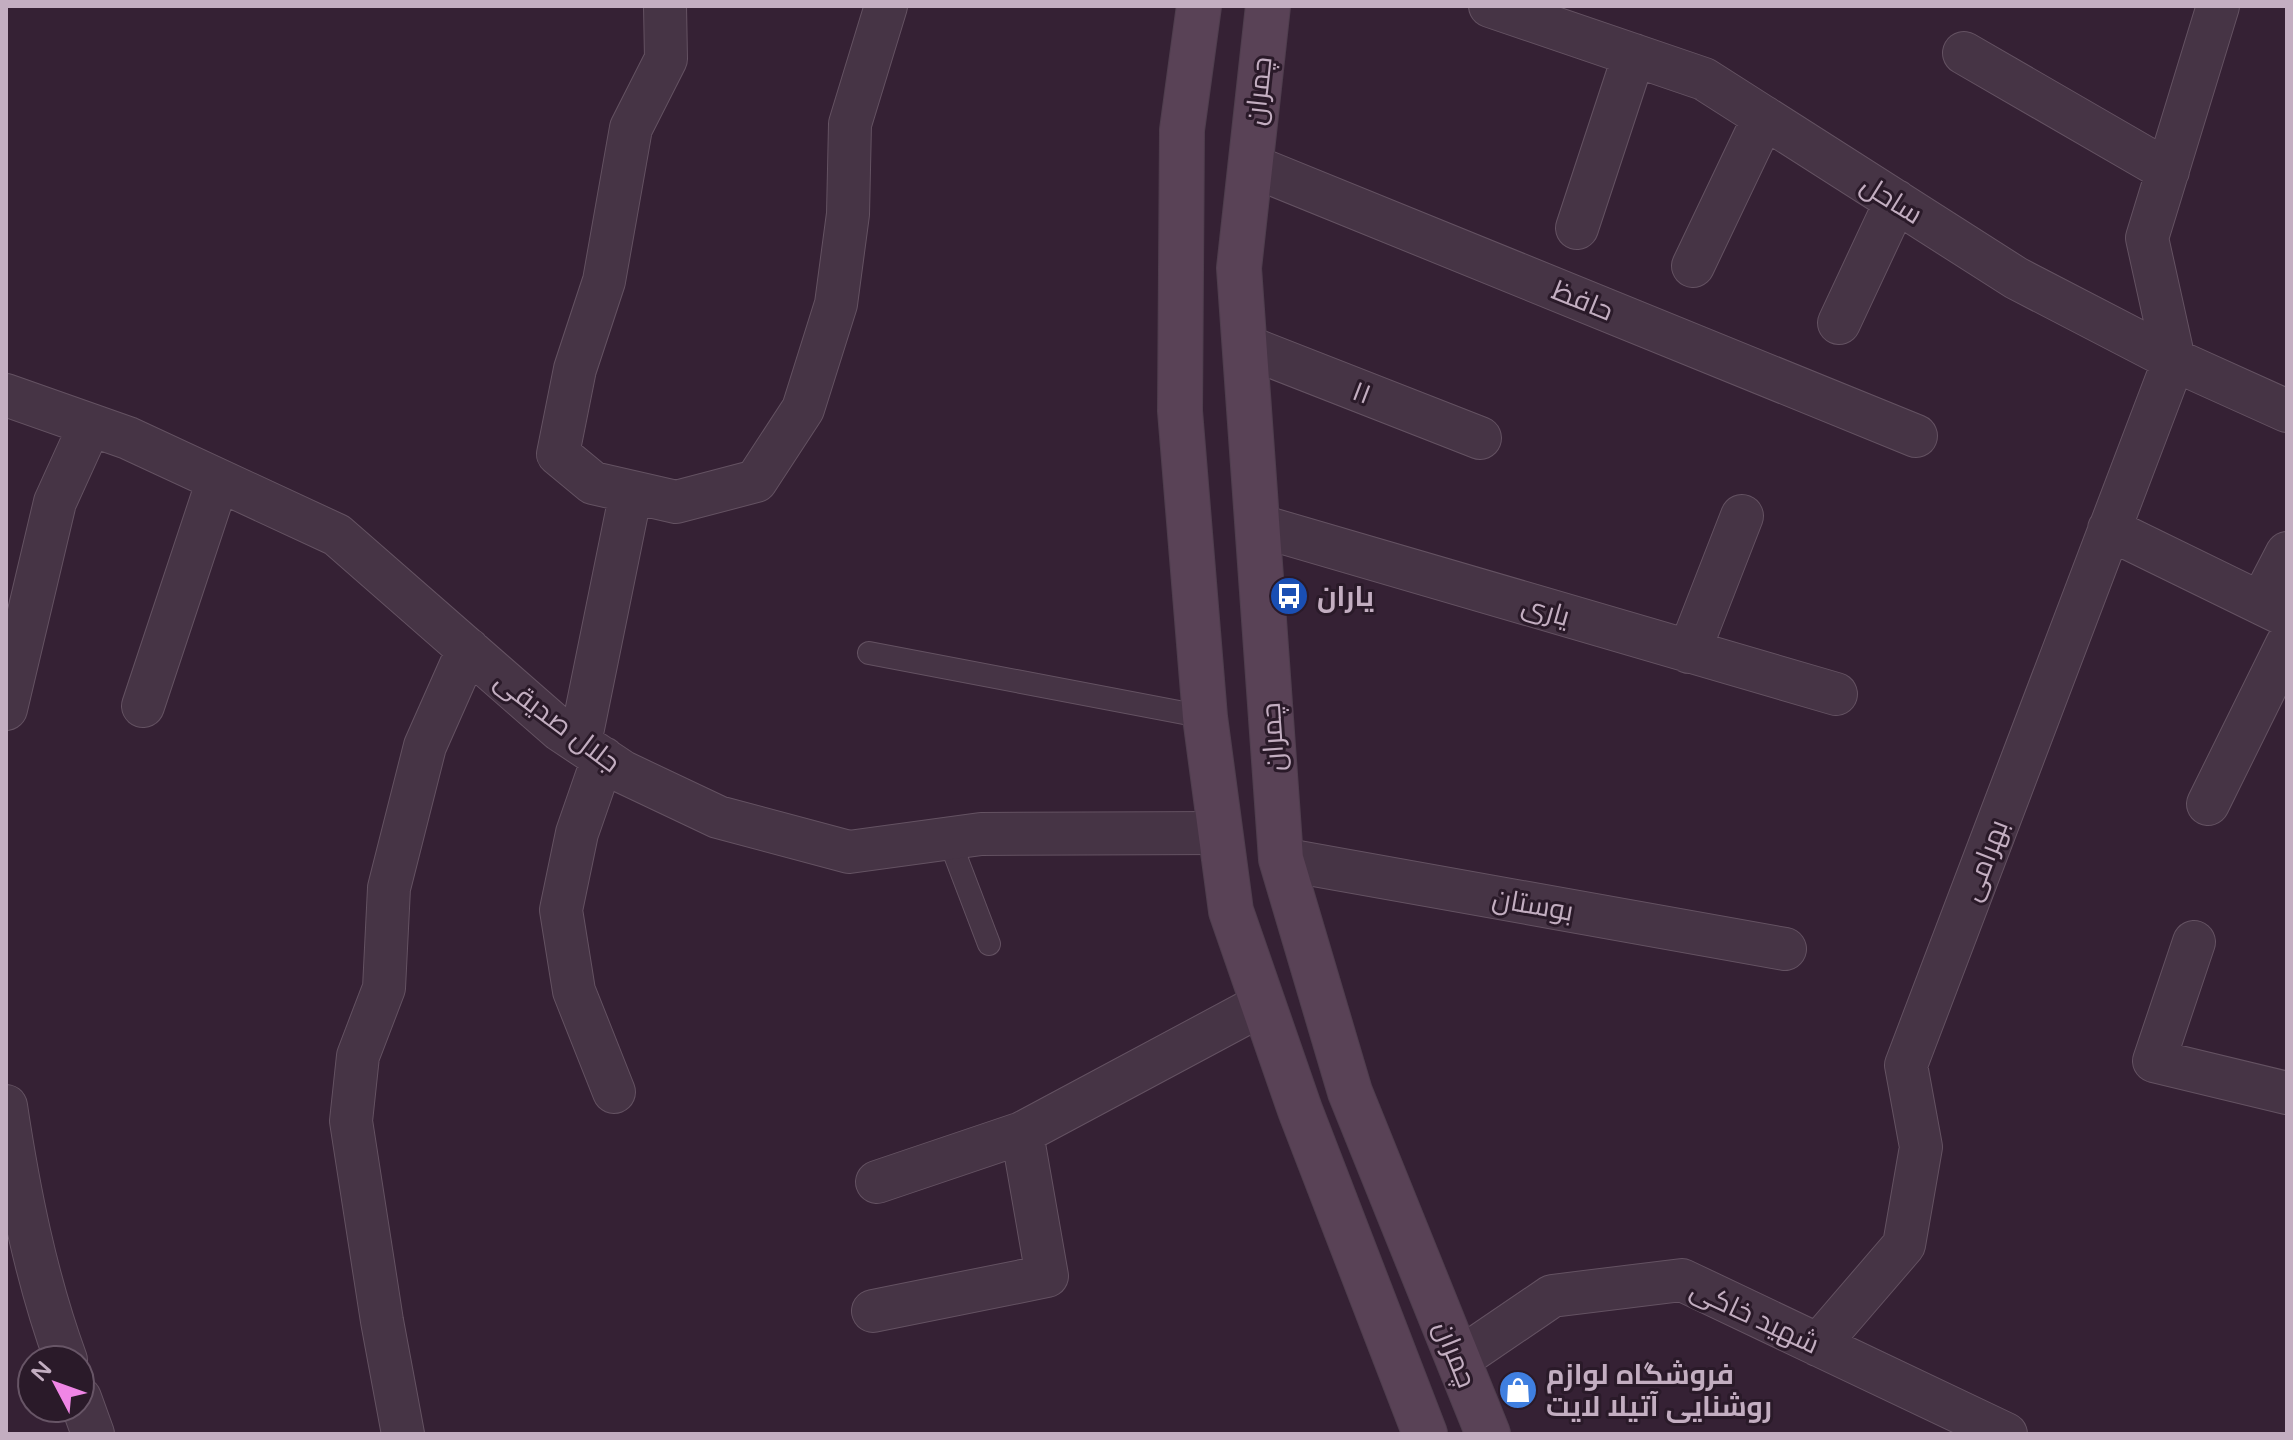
<svg xmlns="http://www.w3.org/2000/svg" width="2293" height="1440" font-family="'Varela Round',Cairo,sans-serif">
<style>
.lines{fill:none;stroke-linecap:round;stroke-linejoin:round}
.service-casing{stroke:#645262;stroke-width:24}
.minor-casing{stroke:#645262;stroke-width:44}
.secondary-casing{stroke:#4f3e4e;stroke-width:46}
.service{stroke:#463445;stroke-width:22}
.minor{stroke:#463445;stroke-width:42}
.secondary{stroke:#594256;stroke-width:44}
.labels{text-anchor:middle;stroke-width:6;stroke-linejoin:round;paint-order:stroke}
.street-label{font-size:28px;fill:#c3aec1;stroke:#2a1a29}
.poi-label{font-size:28px;font-weight:bold;fill:#c3aec1;stroke:#2a1a29;text-anchor:start}
</style>
<rect width="100%" height="100%" fill="#352134"/>
<g class="lines">
<g class="service-casing">
<path id="service" d="M869 653 1205 717
M949 839 989 944"/>
</g>
<g class="minor-casing">
<path id="minor" d="M665 6 666 59 631 128 604 281 575 369 558 454 593 483 676 502 756 481 803 409 836 304 848 214 850 124 886 6
M1490 6 1704 79 2016 278 2174 360 2287 411
M1964 53 2168 171
M1250 165 1916 436
M1577 228 1634 55
M1693 266 1764 117
M1839 323 1896 201
M1245 346 1480 438
M6 395 128 438 337 535 560 730 623 772 718 817 849 852 981 834 1221 833
M1257 525 1836 694
M2109 529 2287 616
M2261 603 2287 553
M1689 652 1742 516
M143 706 218 480
M6 709 55 502 90 425
M580 743 631 492
M603 758 577 833 561 910 574 991 614 1092
M2208 804 2287 644
M1281 859 1785 949
M2194 942 2154 1061 2287 1093
M6 1106C19 1192 36 1278 66 1360
M877 1182 1022 1133
M873 1311 1047 1276 1022 1133 1263 1004
M1818 1345 1904 1245 1921 1147 1906 1065 2174 360 2147 238 2218 6
M1458 1360 1552 1296 1682 1280 2006 1434
M80 1398 93 1434
M403 1434 382 1321 351 1121 358 1056 384 988 389 888 425 746 468 649"/>
</g>
<g class="secondary-casing">
<path id="secondary" d="M1199 6 1182 130 1180 411 1205 717 1231 911 1300 1110 1425 1434
M1268 6 1239 268 1281 859 1350 1092 1488 1434"/>
</g>
<use href="#service" class="service"/>
<use href="#minor" class="minor"/>
<use href="#secondary" class="secondary"/>
</g>
<defs>
<g id="bus-disc" transform="scale(2)"><circle r="9.5" fill="#1a4fb4" stroke="#2a1a29"/><path d="M-5-6H5V4H4V6H2V4H-2V6H-4V4H-5ZM-3.5-4V0h7V-4ZM-3.5 1.2v1.5H-2V1.2ZM2 1.2v1.5H3.5V1.2Z" fill="#fff"/></g>
<g id="shop-disc" transform="scale(2)"><circle r="9.5" fill="#3f7fe0" stroke="#2a1a29"/><path d="M-5-2.5h2.3a2.7 3.5 0 0 1 5.4 0H5L5.5 6h-11ZM-1.5-2.5h3a1.5 2.3 0 0 0-3 0Z" fill="#fff"/></g>
</defs>
<g fill-rule="evenodd">
<use href="#bus-disc" x="1289" y="596"/>
<use href="#shop-disc" x="1518" y="1390"/>
</g>
<g class="labels">
<g class="street-label">
<text transform="translate(1258 91) rotate(-84)" y="10">چمران</text>
<text transform="translate(1892 199) rotate(32)" y="10">ساحل</text>
<text transform="translate(1583 300) rotate(22)" y="10">حافظ</text>
<text transform="translate(1362 392) rotate(21)" y="10">۱۱</text>
<text transform="translate(1546 610) rotate(16)" y="10">یاری</text>
<text transform="translate(558 721) rotate(37)" y="10">جلال صدیقی</text>
<text transform="translate(1272 737) rotate(-94)" y="10">چمران</text>
<text transform="translate(1984 860) rotate(-69)" y="10">بهرامی</text>
<text transform="translate(1533 904) rotate(10)" y="10">بوستان</text>
<text transform="translate(1755 1316) rotate(25)" y="10">شهید خاکی</text>
<text transform="translate(1456 1354) rotate(68)" y="10">چمران</text>
</g>
<g class="poi-label">
<text x="1317" y="606">یاران</text>
<text x="1546" y="1384">فروشگاه لوازم<tspan x="1546" dy="32">روشنایی آتیلا لایت</tspan></text>
</g>
</g>
<rect width="2293" height="1440" fill="none" stroke="#c3aec1" stroke-width="16"/>
<g transform="translate(56 1384) rotate(311)"><circle r="38" fill="#2a1a29" stroke="#675566" stroke-width="2"/>
<path d="M0-6L14 30L0 20L-14 30Z" fill="#f086e6"/>
<text y="-12" font-size="22" font-weight="bold" text-anchor="middle" fill="#c3aec1">N</text>
</g>
</svg>
